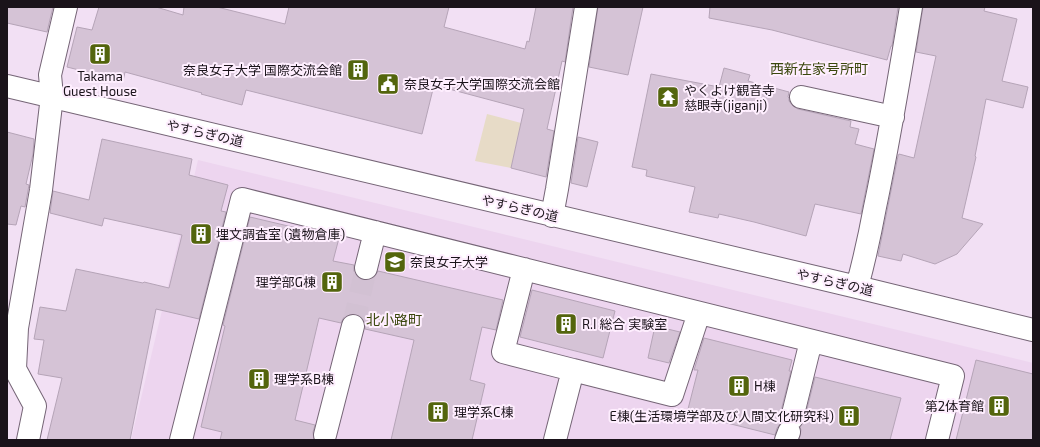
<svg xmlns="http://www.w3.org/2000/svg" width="1040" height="447" font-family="'Exo 2','Noto Sans JP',sans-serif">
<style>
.commercial{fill:#e7dbc7}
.built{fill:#edd5ef}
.building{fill:#d5c3d6;stroke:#b5a4b7}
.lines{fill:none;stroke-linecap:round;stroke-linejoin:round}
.minor-tunnel{stroke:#d2c1d3;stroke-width:22;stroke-dasharray:22 11;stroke-linecap:butt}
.minor-casing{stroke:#756576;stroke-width:24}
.minor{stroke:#fff;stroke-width:22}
.labels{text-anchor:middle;stroke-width:4;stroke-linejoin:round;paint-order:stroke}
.poi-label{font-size:13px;fill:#1a131a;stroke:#feeefe;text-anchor:start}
.street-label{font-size:13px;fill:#1a131a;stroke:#feeefe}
.neighbourhood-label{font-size:14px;fill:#3a470d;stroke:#feeefe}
</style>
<rect width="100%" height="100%" fill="#f2e0f4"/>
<path class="commercial" d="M487 114 521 123 511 168 475 161Z"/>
<path class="built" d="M198 160 1033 363V440H131Z"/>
<path class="building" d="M7 7H53L47 32 7 23Z
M99 7H156L183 15 184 7H217L285 24 289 7H449L444 27 525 49 527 41 529 42 536 7H573L565 62 562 61 547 129 554 131 546 177 511 168 524 109 434 85 422 134 246 90 242 105 201 94 202 93 125 72 123 81 67 67 77 27 92 30Z
M598 7H643L628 75 589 67Z
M710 7H898L892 46H891L887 60 772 30 709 18Z
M923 7H985L984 11 1017 19 1002 81 1028 87 1023 108 986 99 975 156 976 157 962 218 983 224 957 254 935 264 903 254 901 261 878 256 898 156 899 154 914 158 936 56 916 52Z
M724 68 750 75 748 81 789 92 788 97 789 98V101L793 106 798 109 851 121 850 127 859 129 855 144 874 149 861 214 815 204 806 236 754 222 719 214 718 218 689 212 695 187 646 176 647 170 632 167 651 74 719 87Z
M7 132 34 139 33 154 26 184 29 185 25 207 21 206 16 225 7 224Z
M578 137 598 142 587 187 571 183Z
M102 139 192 159 189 175 228 185 221 211 226 212 199 319 156 309 130 440H47L62 378 38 374 44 340 34 339 40 307 66 311 76 269 143 283 144 282 169 288 182 235 104 218 102 226 50 213 53 191 89 200Z
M250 217 339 238 333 261 354 265V271L357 277 363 280H370L375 276 378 271 503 300 496 330 482 327 470 380 485 384 472 440H391L414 340 365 329V322L362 317 356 314H350L344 317 341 323 319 318 295 420 315 425 313 432 314 440H220L222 432 201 427 225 326 223 325Z
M532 290 615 311 603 358 520 337Z
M655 326 680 332 669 363 648 358Z
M704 338 792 360 789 371H791L780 415 781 423 777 428 775 435 687 413 698 370H694Z
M976 360 1033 374V440H956Z
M815 377 901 398 890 440H799L801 430 800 427 804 421Z"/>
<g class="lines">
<path class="minor-tunnel" d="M353 326 366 268"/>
<g class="minor-casing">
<path id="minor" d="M7 86 857 287 1033 330
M801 97 893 117
M552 216 557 189 586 7
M366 268 375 232
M524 269 503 352 573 370
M857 287C864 261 870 234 875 207 889 141 900 74 911 7
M792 418 811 341
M325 435 353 326
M28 440 35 406 15 369 17 328 41 190 52 96 50 75 66 7
M181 440 242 199 953 376 937 440
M555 440 573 370 672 395 699 313
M786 440 789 432"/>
</g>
<use href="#minor" class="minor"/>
</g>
<defs>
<g id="building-square" transform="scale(1.15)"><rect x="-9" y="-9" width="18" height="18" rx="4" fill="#53650d" stroke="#feeefe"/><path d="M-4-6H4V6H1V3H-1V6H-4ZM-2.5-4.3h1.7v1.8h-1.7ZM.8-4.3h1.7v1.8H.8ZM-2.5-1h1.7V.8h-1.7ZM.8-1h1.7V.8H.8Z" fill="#fff"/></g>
<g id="civic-square" transform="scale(1.15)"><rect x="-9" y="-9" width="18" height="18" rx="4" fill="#53650d" stroke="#feeefe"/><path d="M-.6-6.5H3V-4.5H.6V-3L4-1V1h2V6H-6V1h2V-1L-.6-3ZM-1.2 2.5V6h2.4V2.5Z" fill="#fff"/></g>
<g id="temple-square" transform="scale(1.15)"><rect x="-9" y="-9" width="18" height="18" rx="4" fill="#53650d" stroke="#feeefe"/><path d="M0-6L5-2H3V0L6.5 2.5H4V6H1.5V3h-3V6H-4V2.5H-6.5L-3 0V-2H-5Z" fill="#fff"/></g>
<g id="university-square" transform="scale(1.15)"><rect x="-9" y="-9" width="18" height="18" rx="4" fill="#53650d" stroke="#feeefe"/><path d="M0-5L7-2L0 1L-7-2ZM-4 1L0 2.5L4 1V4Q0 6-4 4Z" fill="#fff"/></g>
</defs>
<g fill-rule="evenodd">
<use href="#building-square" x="100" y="54"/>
<use href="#building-square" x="358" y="70"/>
<use href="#civic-square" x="388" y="84"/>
<use href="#temple-square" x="668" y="97"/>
<use href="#building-square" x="201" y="234"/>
<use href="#university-square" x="395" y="262"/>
<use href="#building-square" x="332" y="282"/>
<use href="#building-square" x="566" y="324"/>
<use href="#building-square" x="259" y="379"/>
<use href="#building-square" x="739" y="386"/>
<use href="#building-square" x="999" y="406"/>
<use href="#building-square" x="438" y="412"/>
<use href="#building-square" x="849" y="416"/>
</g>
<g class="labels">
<g class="poi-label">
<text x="342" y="75" text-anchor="end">奈良女子大学 国際交流会館</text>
<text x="100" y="81" text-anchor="middle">Takama<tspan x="100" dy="15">Guest House</tspan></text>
<text x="404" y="89">奈良女子大学国際交流会館</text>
<text x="684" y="95">やくよけ観音寺<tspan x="684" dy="15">慈眼寺(jiganji)</tspan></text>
<text x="216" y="239">埋文調査室 (遺物倉庫)</text>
<text x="410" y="267">奈良女子大学</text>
<text x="316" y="287" text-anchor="end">理学部G棟</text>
<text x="582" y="329">R.I 総合 実験室</text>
<text x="274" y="384">理学系B棟</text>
<text x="754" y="391">H棟</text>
<text x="984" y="411" text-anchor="end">第2体育館</text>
<text x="454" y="417">理学系C棟</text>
<text x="834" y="421" text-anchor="end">E棟(生活環境学部及び人間文化研究科)</text>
</g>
<g class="street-label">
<text transform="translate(205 133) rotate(13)" y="5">やすらぎの道</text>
<text transform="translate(520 208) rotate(13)" y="5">やすらぎの道</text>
<text transform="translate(835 282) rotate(13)" y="5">やすらぎの道</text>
</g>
<g class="neighbourhood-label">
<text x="819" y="74">西新在家号所町</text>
<text x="394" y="325">北小路町</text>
</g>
</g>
<rect width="1040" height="447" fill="none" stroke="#1a131a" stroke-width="16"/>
</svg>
